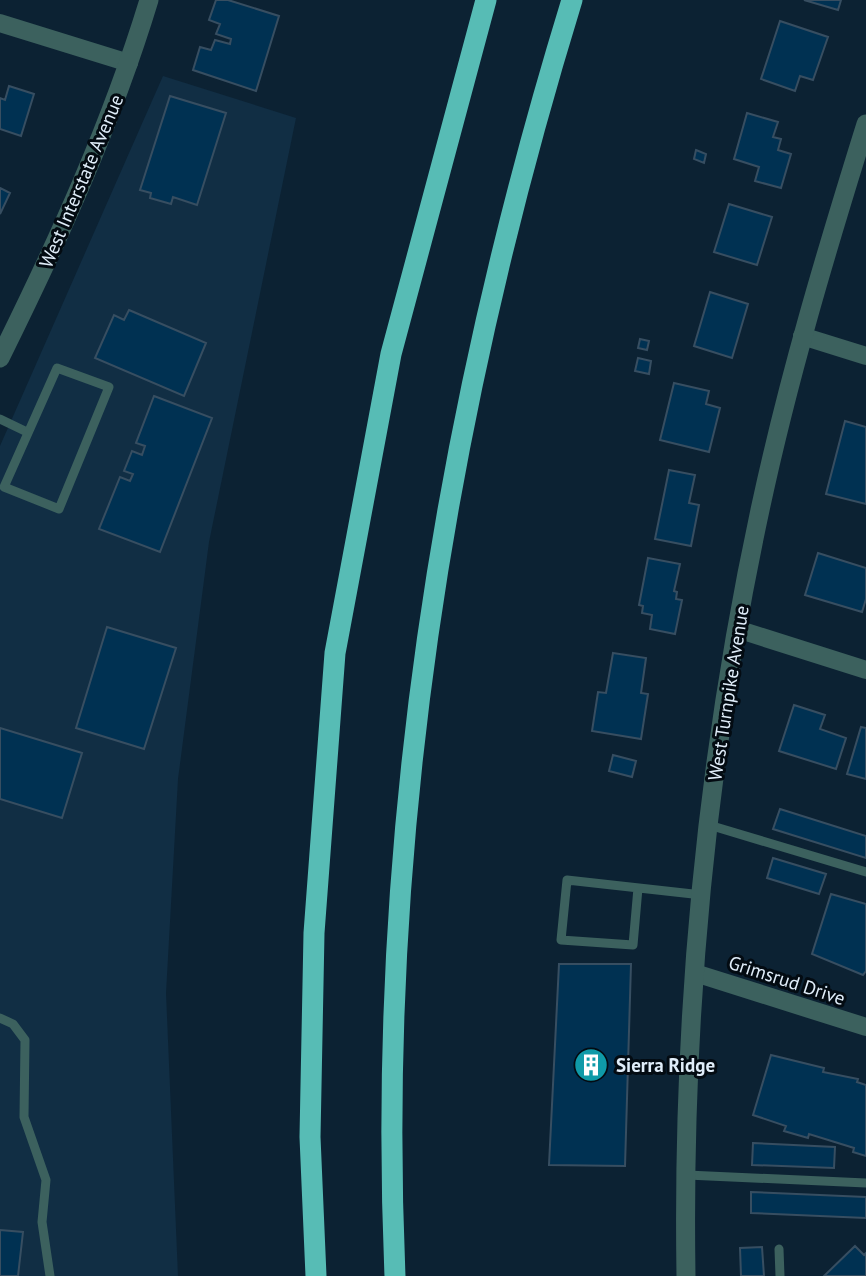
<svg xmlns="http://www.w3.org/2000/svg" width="866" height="1276" font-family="'PT Sans',sans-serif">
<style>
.built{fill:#112e44}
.building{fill:#003152;stroke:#374e61;stroke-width:2}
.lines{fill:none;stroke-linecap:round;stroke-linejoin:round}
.service{stroke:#3c615e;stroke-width:9}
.minor{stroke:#3c615e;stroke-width:18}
.tertiary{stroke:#3c615e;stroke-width:19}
.motorway{stroke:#57bcb5;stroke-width:21}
.labels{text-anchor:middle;stroke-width:6;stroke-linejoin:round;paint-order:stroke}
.street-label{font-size:19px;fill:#e0edf9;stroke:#030b12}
.poi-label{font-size:19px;font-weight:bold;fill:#e0edf9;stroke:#030b12;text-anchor:start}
</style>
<rect width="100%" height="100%" fill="#0c2233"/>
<path class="built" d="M163 76 296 118 209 542 178 779 166 993 178 1276H0V446Z"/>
<path class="building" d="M216 0H228L279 16 256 91 193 70 200 47 211 50 215 40 230 44 231 39 216 34 220 24 209 20Z
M804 0H841L838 10Z
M780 21 828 37 813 80 800 76 795 91 761 79Z
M9 86 34 94 21 136 0 129V98L5 100Z
M170 96 226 113 197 205 173 197 171 204 150 198 151 193 140 190Z
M747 113 778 122 773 137 781 139 778 150 791 154 781 188 755 181 759 167 734 159Z
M696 150 706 154 704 163 694 159Z
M0 188 10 193 0 214Z
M729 204 772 217 757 265 714 252Z
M710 292 748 304 732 358 694 346Z
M129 310 206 343 184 396 95 358 114 315 124 320Z
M640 339 649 341 647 350 638 348Z
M638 358 651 361 649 374 635 371Z
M674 383 709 391 706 404 720 408 709 452 660 440Z
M154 396 212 418 160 552 99 529 120 477 130 481 133 474 124 471 132 451 142 455 145 446 136 443Z
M845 421 866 427V504L826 494Z
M669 470 695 475 689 503 699 505 691 546 655 539Z
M818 553 866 568V599L862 612 805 595Z
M648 558 680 564 674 591 677 592 676 599 682 600 675 634 650 629 652 615 642 613 643 606 639 605Z
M107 627 176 648 144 749 76 728Z
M613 653 646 658 641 693 648 694 641 739 592 731 598 692 606 693Z
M794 705 825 715 820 729 846 738 836 769 779 751Z
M861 727 866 728V779L847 774Z
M0 728 82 753 62 818 0 799Z
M613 755 636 761 632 777 609 771Z
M780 809 866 836V858L773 829Z
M773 858 826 874 819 894 767 878Z
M831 894 866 904V971L863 975 812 954Z
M559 964H631L625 1166 549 1165Z
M771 1055 824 1068 823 1072 858 1079 857 1082 866 1085V1156L853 1152 854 1148 809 1134 808 1138 784 1131 786 1126 753 1115Z
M753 1143 835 1147 834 1168 752 1165Z
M751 1192 866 1197V1218L751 1213Z
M0 1230 23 1232 18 1276H0Z
M855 1246 864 1255 866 1253V1276H824Z
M762 1247 764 1276H741L740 1248Z"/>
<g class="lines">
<path class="service" d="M57 368 109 387 59 509 4 487Z
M0 419 27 432
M709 825 866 872
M638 888 633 945 561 940 567 880 702 895
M0 1018 13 1024 25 1040 24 1117 46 1180 42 1222 50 1276
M687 1175 866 1183
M779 1249 780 1276"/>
<path class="minor" d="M0 23 129 63
M802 336 866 356
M737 629 866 670
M695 973 866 1027"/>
<path class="tertiary" d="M0 358C58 241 111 125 149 0
M686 1276C682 1020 706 761 760 510 788 379 826 252 866 124"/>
<path class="motorway" d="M316 1276 310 1137 314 933 335 653 391 354 486 0
M395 1276C376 843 445 413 572 0"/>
</g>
<defs>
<g id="building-disc" transform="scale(1.75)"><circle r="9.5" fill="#0f9aa8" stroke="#030b12"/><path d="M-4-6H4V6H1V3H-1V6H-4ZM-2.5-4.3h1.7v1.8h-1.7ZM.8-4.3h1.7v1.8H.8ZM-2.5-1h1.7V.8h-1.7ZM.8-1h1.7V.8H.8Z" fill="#fff"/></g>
</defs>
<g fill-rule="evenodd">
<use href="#building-disc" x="591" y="1065"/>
</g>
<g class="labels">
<g class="street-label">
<text transform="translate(81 181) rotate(-67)" y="7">West Interstate Avenue</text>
<text transform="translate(728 693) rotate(-81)" y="7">West Turnpike Avenue</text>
<text transform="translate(787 980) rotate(18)" y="7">Grimsrud Drive</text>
</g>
<g class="poi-label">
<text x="616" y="1072">Sierra Ridge</text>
</g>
</g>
</svg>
